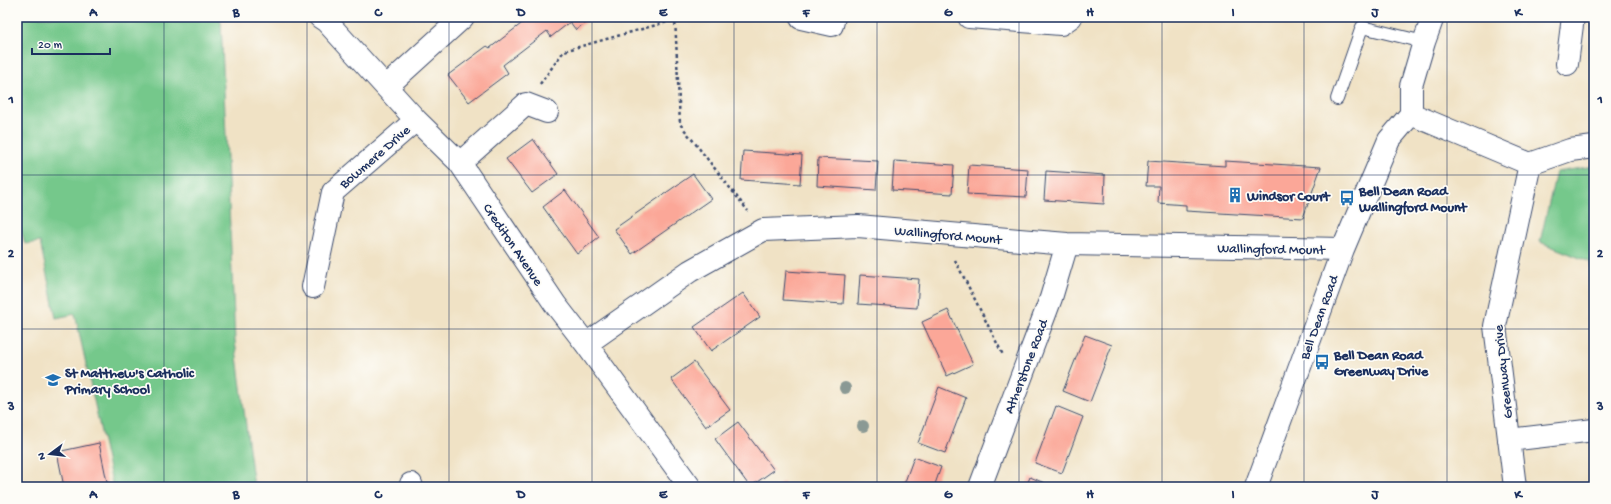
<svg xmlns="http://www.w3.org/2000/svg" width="1611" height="504" font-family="'Gochi Hand',sans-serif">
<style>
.green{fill:#75c88b;stroke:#487c74}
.building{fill:#fba798}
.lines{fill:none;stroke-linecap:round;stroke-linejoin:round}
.lane-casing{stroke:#3b4a6d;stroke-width:14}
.street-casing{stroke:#3b4a6d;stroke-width:24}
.path{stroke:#3b4a6d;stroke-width:2.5;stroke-dasharray:3 3;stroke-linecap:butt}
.lane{stroke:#fff;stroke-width:12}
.street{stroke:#fff;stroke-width:22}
.tree{fill:#8a9994}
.grid{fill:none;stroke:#1b2f5e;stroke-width:1;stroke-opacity:0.55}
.labels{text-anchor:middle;stroke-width:3.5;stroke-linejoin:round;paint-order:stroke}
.street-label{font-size:14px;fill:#1b2f5e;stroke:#fdfcf7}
.poi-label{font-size:14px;font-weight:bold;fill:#1b2f5e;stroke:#fdfcf7;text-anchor:start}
.neatline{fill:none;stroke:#1b2f5e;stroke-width:1.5}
.grid-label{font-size:13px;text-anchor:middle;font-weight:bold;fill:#1b2f5e}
</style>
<rect width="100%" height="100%" fill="#fdfcf7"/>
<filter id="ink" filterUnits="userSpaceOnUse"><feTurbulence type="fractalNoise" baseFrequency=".025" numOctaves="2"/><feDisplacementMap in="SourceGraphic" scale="8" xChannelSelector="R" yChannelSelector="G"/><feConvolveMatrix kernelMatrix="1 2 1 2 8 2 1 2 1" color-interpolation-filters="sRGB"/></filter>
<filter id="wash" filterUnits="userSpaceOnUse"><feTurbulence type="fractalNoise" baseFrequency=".012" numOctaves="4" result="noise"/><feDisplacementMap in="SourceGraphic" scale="16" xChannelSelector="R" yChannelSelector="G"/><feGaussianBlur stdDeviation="0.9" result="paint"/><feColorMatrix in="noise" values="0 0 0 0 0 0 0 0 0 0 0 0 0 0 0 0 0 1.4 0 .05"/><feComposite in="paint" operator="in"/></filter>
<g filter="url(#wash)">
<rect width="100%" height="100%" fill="#f0e2c5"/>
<path class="green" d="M17 17H218L221 22 235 341 254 487H113L75 314 56 318 40 242 25 244 17 215Z
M1594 166V290L1590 262 1540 242 1556 172Z"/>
<g id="blocks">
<path class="building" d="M530 17H592L576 30 570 22 551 37 547 31 503 65 508 73 469 102 448 75 487 46 490 48Z
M533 139 558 174 532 193 506 159Z
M743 151 802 155 800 184 741 180Z
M818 158 878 161 876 190 817 186Z
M894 161 954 165 952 194 892 190Z
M1148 161 1225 166V161L1321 167 1303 218 1186 211V205L1158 203 1159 186H1146Z
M969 165 1028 169 1026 197 967 194Z
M1046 171 1105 175 1104 204 1044 200Z
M693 174 711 199 632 254 614 229Z
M565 190 599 237 577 254 543 207Z
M786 271 845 275 843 304 783 300Z
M860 275 919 279 917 308 858 304Z
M743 293 760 317 711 351 694 327Z
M948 310 973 364 947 376 922 322Z
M1085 335 1112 345 1090 402 1063 391Z
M694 362 730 410 706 427 671 379Z
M939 387 966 398 945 453 918 443Z
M1056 406 1083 417 1062 473 1035 463Z
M738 422 774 470 750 487 715 439Z
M99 443 108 487H64L57 452Z
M914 457 941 467 934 487H903Z
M17 469H18L21 487H17Z
M1030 477 1054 487H1026Z
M783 482 786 487H776Z"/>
</g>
</g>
<g filter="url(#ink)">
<use href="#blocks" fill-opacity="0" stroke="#3b4a6d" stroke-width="1"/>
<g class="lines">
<g class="lane-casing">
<path id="lane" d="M1337 99 1362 27 1424 42"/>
</g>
<g class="street-casing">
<path id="street" d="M320 17 326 21 416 120 460 163 555 304 586 344 690 487
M969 17 1061 24 1071 17
M801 18 832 25 834 17
M1567 64 1573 17
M386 87 463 17
M1411 114 1530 164
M460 163 526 104 547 112
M1530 164 1570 150 1594 147
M313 287 333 192 416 120
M586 344 690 271 763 230 858 226 1067 244 1343 249
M1509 440 1594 430
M411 484 412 487
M980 487 1051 298 1067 244
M1256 487 1343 249 1389 140 1411 114V86L1424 42 1433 17
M1515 487 1495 326 1530 164"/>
</g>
<path class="path" d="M675 17 680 124 748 211
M540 84 564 51 674 20
M955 260 1003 355"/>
<use href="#lane" class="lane"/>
<use href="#street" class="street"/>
</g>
<g class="tree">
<circle cx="845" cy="388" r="6"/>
<circle cx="863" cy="426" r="6"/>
</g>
</g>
<path class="grid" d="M164 17V487M307 17V487M449 17V487M592 17V487M734 17V487M877 17V487M1019 17V487M1162 17V487M1304 17V487M1447 17V487M17 175H1594M17 329H1594"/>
<defs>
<g id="building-bare" transform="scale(1.2)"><path d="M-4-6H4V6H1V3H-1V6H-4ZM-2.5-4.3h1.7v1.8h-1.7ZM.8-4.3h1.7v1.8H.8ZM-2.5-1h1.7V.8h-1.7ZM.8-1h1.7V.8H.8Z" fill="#1f6fb2" stroke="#fdfcf7" stroke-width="2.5" paint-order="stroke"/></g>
<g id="bus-bare" transform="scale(1.2)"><path d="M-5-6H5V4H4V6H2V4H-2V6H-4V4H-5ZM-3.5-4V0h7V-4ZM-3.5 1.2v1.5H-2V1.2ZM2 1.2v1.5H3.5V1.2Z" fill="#1f6fb2" stroke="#fdfcf7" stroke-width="2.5" paint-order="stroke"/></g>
<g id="school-bare" transform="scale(1.2)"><path d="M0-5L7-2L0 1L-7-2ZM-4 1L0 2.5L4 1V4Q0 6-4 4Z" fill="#1f6fb2" stroke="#fdfcf7" stroke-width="2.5" paint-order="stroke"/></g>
</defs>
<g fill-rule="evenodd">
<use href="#building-bare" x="1235" y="195"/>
<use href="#bus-bare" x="1347" y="198"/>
<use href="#bus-bare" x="1322" y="362"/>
<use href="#school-bare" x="53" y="380"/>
</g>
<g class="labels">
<g class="street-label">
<text transform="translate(374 156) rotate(-41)" y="5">Bowmere Drive</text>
<text transform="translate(948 234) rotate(5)" y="5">Wallingford Mount</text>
<text transform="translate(514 244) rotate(56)" y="5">Crediton Avenue</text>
<text transform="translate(1271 248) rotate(1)" y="5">Wallingford Mount</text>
<text transform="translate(1318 317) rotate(-70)" y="5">Bell Dean Road</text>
<text transform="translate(1025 366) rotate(-69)" y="5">Atherstone Road</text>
<text transform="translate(1502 372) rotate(-96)" y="5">Greenway Drive</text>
</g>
<g class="poi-label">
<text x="1359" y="195">Bell Dean Road<tspan x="1359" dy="16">Wallingford Mount</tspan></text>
<text x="1247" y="200">Windsor Court</text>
<text x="1334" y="359">Bell Dean Road<tspan x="1334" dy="16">Greenway Drive</tspan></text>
<text x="65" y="377">St Matthew's Catholic<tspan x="65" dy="16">Primary School</tspan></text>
</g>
</g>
<rect width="1611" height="504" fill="none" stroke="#fdfcf7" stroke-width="44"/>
<g transform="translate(50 454) rotate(255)" stroke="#fdfcf7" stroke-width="3" paint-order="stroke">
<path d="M0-3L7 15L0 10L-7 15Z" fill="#1b2f5e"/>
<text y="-6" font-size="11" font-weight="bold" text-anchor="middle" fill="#1b2f5e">N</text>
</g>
<path d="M32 48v6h78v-6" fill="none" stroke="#1b2f5e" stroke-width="2"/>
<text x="38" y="48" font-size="12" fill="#1b2f5e" stroke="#fdfcf7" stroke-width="3" paint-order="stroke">20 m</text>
<rect x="22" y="22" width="1567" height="460" class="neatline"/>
<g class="grid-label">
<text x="93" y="16">A</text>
<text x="236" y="16">B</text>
<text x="378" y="16">C</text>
<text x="521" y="16">D</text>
<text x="663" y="16">E</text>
<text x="806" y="16">F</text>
<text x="948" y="16">G</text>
<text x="1090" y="16">H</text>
<text x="1233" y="16">I</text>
<text x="1375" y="16">J</text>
<text x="1518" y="16">K</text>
<text x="11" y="103">1</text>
<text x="1600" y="103">1</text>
<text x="11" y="257">2</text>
<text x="1600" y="257">2</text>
<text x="11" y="410">3</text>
<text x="1600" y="410">3</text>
<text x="93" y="498">A</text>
<text x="236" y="498">B</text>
<text x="378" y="498">C</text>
<text x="521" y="498">D</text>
<text x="663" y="498">E</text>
<text x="806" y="498">F</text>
<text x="948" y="498">G</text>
<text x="1090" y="498">H</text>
<text x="1233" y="498">I</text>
<text x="1375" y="498">J</text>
<text x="1518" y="498">K</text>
</g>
</svg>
